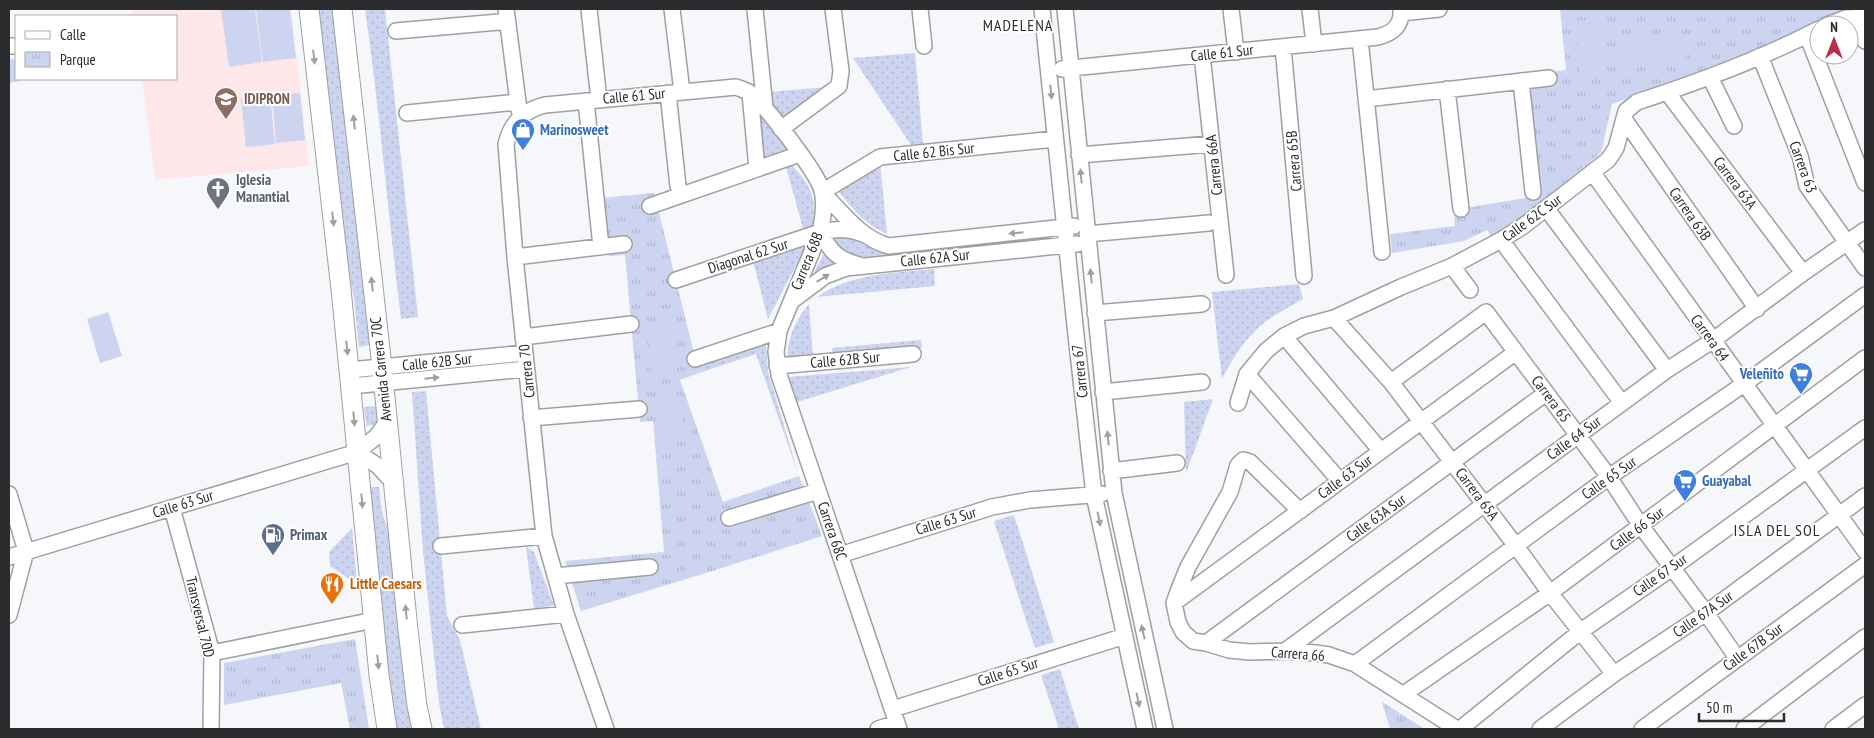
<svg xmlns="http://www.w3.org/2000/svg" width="1874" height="738" font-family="'PT Sans Narrow',sans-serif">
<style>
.education{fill:#fde7e9}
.grass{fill:url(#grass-dots)}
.park{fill:url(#park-tufts)}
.pitch{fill:#ccd4f0}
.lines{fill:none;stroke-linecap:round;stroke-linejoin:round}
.minor-casing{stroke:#9fa0a2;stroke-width:18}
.major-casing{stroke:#9fa0a2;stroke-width:21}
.minor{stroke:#fff;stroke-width:15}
.major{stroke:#fff;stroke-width:19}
.oneway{fill:#a0a0a0}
.labels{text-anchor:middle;stroke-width:4;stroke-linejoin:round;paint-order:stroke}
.street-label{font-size:15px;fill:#2b2c2d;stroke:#fff}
.education-label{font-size:15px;font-weight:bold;fill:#785e54;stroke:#fff;text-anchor:start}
.shop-label{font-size:15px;font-weight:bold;fill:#366cbe;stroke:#fff;text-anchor:start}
.worship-label{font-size:15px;font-weight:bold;fill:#5b616d;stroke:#fff;text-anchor:start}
.service-label{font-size:15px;font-weight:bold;fill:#4e5e75;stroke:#fff;text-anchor:start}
.food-label{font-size:15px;font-weight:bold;fill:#c56008;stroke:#fff;text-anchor:start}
.neighbourhood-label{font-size:16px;letter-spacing:1px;fill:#2b2c2d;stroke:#fff}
</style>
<defs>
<pattern id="grass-dots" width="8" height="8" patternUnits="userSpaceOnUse" patternTransform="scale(1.25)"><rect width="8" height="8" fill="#ccd4f0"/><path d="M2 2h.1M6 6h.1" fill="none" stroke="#afb6ce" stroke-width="1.8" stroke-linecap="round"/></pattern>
<pattern id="park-tufts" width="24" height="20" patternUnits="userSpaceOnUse" patternTransform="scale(1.25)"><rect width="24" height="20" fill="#ccd4f0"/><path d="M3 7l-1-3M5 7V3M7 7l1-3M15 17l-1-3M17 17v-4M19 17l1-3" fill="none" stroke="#afb6ce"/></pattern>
</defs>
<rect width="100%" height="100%" fill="#f6f7fa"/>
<path class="education" d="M132 9H291L309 166 155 180 142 79H176V16H133Z"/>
<path class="grass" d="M318 9H334L371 345 359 347 354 299 347 262 338 195 331 113Z
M365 9H385L418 317 401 319C388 215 380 112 365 9Z
M915 53 923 144 911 145 853 58Z
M828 87 781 120 769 105 768 92Z
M759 114 789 150 763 160Z
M880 163 887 234C865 224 854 211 839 192Z
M792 165C813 188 817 199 812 229L804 232 786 167Z
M838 235H853L870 245 1048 235 1049 240 863 260 850 257 835 244 834 239Z
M806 246 768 319 753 261Z
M824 253 838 265 813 275Z
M934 269 935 286 817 297C851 273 894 273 934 269Z
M1299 284 1303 299C1291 306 1277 313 1265 322 1246 337 1233 357 1222 379L1212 292Z
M809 304 813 358 787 360C788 337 795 321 809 304Z
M921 340 922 348 833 355 832 348Z
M766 344 768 372 799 476 756 354 699 373 697 366Z
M911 367 797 402 789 377Z
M426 391 447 616 460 640 481 729H444L439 703 423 551 412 392Z
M1213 399 1186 473 1184 402Z
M377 406 379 424 366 426 364 407Z
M369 487H379L382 512 390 536 414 729H395L389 690Z
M1014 515 1054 642 1035 648 994 521Z
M352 528 357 584 330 566 329 552Z
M526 547 534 552 554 606 534 608Z
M1060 669 1079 729H1059L1041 675Z"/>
<path class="park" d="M1560 9H1849L1693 76 1612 104 1601 153 1493 240 1487 230 1464 241 1392 253 1390 234 1455 226 1454 210 1537 196 1523 76 1566 70Z
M9 59 16 60V79H27L9 83Z
M654 193 699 373 680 380 723 502 799 476 822 536 706 573 581 611 565 561 664 552 653 421 640 422 625 255 609 256 602 198Z
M355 639 369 729H350L341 683 224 705V663Z
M1382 702 1425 729H1390Z"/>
<path class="pitch" d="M221 9H255L262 62 229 67Z
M256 9H290L296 58 263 62Z
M1603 20 1605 71 1579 72 1577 21Z
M1673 35 1680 36 1687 41 1688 54 1684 61 1677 63 1626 62 1617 55 1618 42 1622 38 1631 35Z
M300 93 305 140 276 143 272 95Z
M270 96 275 144 246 147 241 99Z
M108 312 122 356 100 363 87 319Z
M670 329 675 375 652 377 648 331Z
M680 395 684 437 660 439 655 398Z"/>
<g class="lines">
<g class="minor-casing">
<path id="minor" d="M506 9 519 110
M589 9 599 100
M672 9 682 92
M755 9 765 108
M920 9 924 46
M1042 9 1076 335 1094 495 1145 729
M1065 9 1114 493 1165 729
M1231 9 1236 52
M1310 9 1314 44
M1401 13 1439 9
M1856 17 1865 41
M1827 25 1846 18 1865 17
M396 31 499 22 508 23
M1807 35 1865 183
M1360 39 1382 252
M9 46H16
M1283 47 1304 276
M1202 55 1226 275
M1760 56 1800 156 1807 186 1865 268
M1062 69 1378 37C1394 33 1402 25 1401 9
M1710 77 1734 126
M1521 81 1533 192
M1447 89 1461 209
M1667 92 1803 273
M668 93 678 186
M750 93 757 169
M1366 99 1549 78
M586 101 601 247
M407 113 518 102
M1624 119 1757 309
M781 129 839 86 841 71 833 9
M1079 155 1211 144
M1592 172 1865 551
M822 192C842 212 861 239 889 246L1074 226
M822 192 880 157 1055 139
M650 206 800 154
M1546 208 1667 370
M820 232C831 252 837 259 859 265
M1087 234 1209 223
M1501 240 1622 403
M515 257 624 244
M1452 266 1470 290
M676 280 820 232C836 229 848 228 863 234
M793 300 825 276 846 268 1077 244
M1095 313 1202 304
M1334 318 1391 382 1516 546 1550 593 1614 674
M1284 336 1381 451
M523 337 631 324
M695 359 779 331
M777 366 913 354
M350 370 525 353
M1247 374 1340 481
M1391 382 1486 312 1609 477 1641 526 1706 613 1737 658
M351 386 526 369
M1103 392 1202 382
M1238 403 1247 374 1266 351 1284 336 1304 326 1334 318 1401 287 1452 266 1501 240 1522 227 1608 160 1616 148 1626 111 1637 102C1699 82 1761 59 1819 29
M531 418 639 409
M357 452 378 466 393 482
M1111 471 1177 463
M9 494 26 551
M172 508 212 653 211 729
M1300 511 1250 462 1243 460 1238 465 1230 492 1188 567 1179 589 1174 603 1178 622 1183 632 1193 641 1206 643 1229 650 1250 652 1285 651 1316 653 1329 655 1355 664 1457 729
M729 518 818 491
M441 546 544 536
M840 555 992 507 1030 500 1102 494
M9 557 357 452 376 437 387 422
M555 576 650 567
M1174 603 1516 352
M9 615 26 551
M462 625 566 614
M1206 643 1546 393
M1285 651 1667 370 1712 341 1803 273 1865 230
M212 653 374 620
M1355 664 1609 477 1744 384 1865 295
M1404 694 1550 593 1865 358
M893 709 1125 636
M606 729 566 614 544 536 515 257 506 144C511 123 524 110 545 105L736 87C741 89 746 90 750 93 766 106 816 171 822 190 825 203 823 219 820 232L779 331 776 352 779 375 899 729
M878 729 897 723
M1460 729 1581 631 1672 568 1865 428
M1540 729 1614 674 1706 613 1865 496
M1642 729 1865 565
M1744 729 1865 637
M1833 729 1865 705"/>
</g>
<g class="major-casing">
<path id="major" d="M309 9 341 289 379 675 387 729
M342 9 382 367 408 630 417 706 422 729"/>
</g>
<use href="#minor" class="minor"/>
<use href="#major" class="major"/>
</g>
<defs><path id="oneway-solid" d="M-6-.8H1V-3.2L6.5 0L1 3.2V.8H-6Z" transform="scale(1.25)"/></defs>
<g class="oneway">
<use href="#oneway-solid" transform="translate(314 57) rotate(83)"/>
<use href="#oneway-solid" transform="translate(1051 92) rotate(84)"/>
<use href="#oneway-solid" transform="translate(354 122) rotate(-96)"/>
<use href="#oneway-solid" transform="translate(1081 176) rotate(-96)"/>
<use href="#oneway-solid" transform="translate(333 219) rotate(83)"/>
<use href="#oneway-solid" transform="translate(1016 233) rotate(174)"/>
<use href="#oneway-solid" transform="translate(1091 276) rotate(-96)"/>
<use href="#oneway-solid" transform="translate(823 278) rotate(-31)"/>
<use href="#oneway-solid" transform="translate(372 284) rotate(-96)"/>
<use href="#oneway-solid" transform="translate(347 348) rotate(84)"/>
<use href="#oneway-solid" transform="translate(432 378) rotate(-6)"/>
<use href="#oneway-solid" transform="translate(354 419) rotate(85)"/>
<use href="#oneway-solid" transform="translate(1108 438) rotate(-96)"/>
<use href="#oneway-solid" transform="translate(362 501) rotate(85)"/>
<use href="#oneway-solid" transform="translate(1099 519) rotate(78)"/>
<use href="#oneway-solid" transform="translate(406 612) rotate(-96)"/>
<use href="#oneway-solid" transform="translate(1143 632) rotate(-103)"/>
<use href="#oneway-solid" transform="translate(378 662) rotate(84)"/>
<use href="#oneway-solid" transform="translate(1138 700) rotate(78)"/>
</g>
<defs>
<g id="school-pin" transform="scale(1.25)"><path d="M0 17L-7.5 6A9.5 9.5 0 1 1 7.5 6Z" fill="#8d6e63" stroke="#fff"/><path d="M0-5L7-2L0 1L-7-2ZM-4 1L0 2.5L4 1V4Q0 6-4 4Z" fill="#fff"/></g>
<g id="shop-pin" transform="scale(1.25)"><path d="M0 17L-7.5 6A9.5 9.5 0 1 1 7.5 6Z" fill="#3f7fe0" stroke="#fff"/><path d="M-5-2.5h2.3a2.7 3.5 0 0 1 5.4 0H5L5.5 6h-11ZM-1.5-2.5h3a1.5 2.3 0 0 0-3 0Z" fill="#fff"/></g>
<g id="church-pin" transform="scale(1.25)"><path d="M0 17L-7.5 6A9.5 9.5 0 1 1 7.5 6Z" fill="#6b7280" stroke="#fff"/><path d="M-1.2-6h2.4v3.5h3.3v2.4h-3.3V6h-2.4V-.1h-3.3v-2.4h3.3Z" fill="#fff"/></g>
<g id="supermarket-pin" transform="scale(1.25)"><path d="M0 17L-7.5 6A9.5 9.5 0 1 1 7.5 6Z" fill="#3f7fe0" stroke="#fff"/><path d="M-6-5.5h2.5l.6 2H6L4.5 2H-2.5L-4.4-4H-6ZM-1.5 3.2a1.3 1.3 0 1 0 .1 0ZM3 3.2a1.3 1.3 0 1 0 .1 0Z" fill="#fff"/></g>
<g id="fuel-pin" transform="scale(1.25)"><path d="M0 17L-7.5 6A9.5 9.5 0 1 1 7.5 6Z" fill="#5c6f8a" stroke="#fff"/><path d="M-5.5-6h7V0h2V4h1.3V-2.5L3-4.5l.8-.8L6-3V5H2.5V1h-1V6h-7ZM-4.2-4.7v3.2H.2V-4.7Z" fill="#fff"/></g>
<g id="restaurant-pin" transform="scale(1.25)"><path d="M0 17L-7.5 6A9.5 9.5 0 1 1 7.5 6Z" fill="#e8710a" stroke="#fff"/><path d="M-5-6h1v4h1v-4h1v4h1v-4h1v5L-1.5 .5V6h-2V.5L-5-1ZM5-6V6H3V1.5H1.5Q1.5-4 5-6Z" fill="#fff"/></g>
</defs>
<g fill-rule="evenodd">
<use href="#school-pin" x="226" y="99"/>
<use href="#shop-pin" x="523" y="130"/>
<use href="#church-pin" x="218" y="189"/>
<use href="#supermarket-pin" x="1801" y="374"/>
<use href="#supermarket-pin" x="1685" y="481"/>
<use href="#fuel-pin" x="273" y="535"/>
<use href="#restaurant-pin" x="332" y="584"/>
</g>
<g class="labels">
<g class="street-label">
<text transform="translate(1222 53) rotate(-6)" y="5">Calle 61 Sur</text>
<text transform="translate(634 96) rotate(-5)" y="5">Calle 61 Sur</text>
<text transform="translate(934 152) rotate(-6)" y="5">Calle 62 Bis Sur</text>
<text transform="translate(1294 161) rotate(-95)" y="5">Carrera 65B</text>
<text transform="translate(1214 165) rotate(-96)" y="5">Carrera 66A</text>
<text transform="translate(1803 167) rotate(70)" y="5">Carrera 63</text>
<text transform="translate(1735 183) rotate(53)" y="5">Carrera 63A</text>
<text transform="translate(1690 214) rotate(55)" y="5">Carrera 63B</text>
<text transform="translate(1532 218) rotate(-36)" y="5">Calle 62C Sur</text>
<text transform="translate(748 256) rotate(-18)" y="5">Diagonal 62 Sur</text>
<text transform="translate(935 258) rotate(-6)" y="5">Calle 62A Sur</text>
<text transform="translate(807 261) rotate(-68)" y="5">Carrera 68B</text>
<text transform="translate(1710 338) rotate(54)" y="5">Carrera 64</text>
<text transform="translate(845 360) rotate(-5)" y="5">Calle 62B Sur</text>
<text transform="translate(437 362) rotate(-6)" y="5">Calle 62B Sur</text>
<text transform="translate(381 369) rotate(-96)" y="5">Avenida Carrera 70C</text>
<text transform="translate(527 371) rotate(-96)" y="5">Carrera 70</text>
<text transform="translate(1080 371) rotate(-96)" y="5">Carrera 67</text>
<text transform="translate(1551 399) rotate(53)" y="5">Carrera 65</text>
<text transform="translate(1574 438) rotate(-36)" y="5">Calle 64 Sur</text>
<text transform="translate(1345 477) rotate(-36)" y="5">Calle 63 Sur</text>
<text transform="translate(1609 478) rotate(-35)" y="5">Calle 65 Sur</text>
<text transform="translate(1477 494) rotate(53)" y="5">Carrera 65A</text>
<text transform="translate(183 504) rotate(-17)" y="5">Calle 63 Sur</text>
<text transform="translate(1376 518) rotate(-36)" y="5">Calle 63A Sur</text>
<text transform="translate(946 521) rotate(-17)" y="5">Calle 63 Sur</text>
<text transform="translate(1637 529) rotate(-36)" y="5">Calle 66 Sur</text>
<text transform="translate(832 531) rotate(71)" y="5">Carrera 68C</text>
<text transform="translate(1660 575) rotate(-35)" y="5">Calle 67 Sur</text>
<text transform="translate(1703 614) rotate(-35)" y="5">Calle 67A Sur</text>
<text transform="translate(200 617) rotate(77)" y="5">Transversal 70D</text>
<text transform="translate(1753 647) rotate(-36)" y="5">Calle 67B Sur</text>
<text transform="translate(1298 654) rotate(4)" y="5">Carrera 66</text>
<text transform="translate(1008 672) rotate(-18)" y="5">Calle 65 Sur</text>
</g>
<g class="education-label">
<text x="244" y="104">IDIPRON</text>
</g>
<g class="shop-label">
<text x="540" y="135">Marinosweet</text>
<text x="1784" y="379" text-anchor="end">Veleñito</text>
<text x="1702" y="486">Guayabal</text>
</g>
<g class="worship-label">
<text x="236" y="185">Iglesia<tspan x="236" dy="17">Manantial</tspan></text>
</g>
<g class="service-label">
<text x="290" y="540">Primax</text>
</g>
<g class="food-label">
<text x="350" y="589">Little Caesars</text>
</g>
<g class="neighbourhood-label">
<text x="1018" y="31">MADELENA</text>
<text x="1777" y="536">ISLA DEL SOL</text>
</g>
</g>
<rect width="1874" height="738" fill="none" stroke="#2b2c2d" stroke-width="20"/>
<rect x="15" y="15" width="162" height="65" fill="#ffffff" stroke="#aaabab"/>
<rect x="25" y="31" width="25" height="8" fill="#ffffff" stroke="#aaabab"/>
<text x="60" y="40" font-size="15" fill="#2b2c2d">Calle</text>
<rect x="25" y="52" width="25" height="15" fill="url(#park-tufts)" stroke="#aaabab"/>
<text x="60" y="65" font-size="15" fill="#2b2c2d">Parque</text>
<g transform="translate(1834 40)"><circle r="24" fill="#ffffff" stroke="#aaabab"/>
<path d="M0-4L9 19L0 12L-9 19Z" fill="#bc2b4b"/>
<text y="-8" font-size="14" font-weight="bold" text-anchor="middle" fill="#2b2c2d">N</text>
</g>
<path d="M1699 713v8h85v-8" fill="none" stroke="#2b2c2d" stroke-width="2.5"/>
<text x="1706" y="713" font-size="15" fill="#2b2c2d" stroke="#ffffff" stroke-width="4" paint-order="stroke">50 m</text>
</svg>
